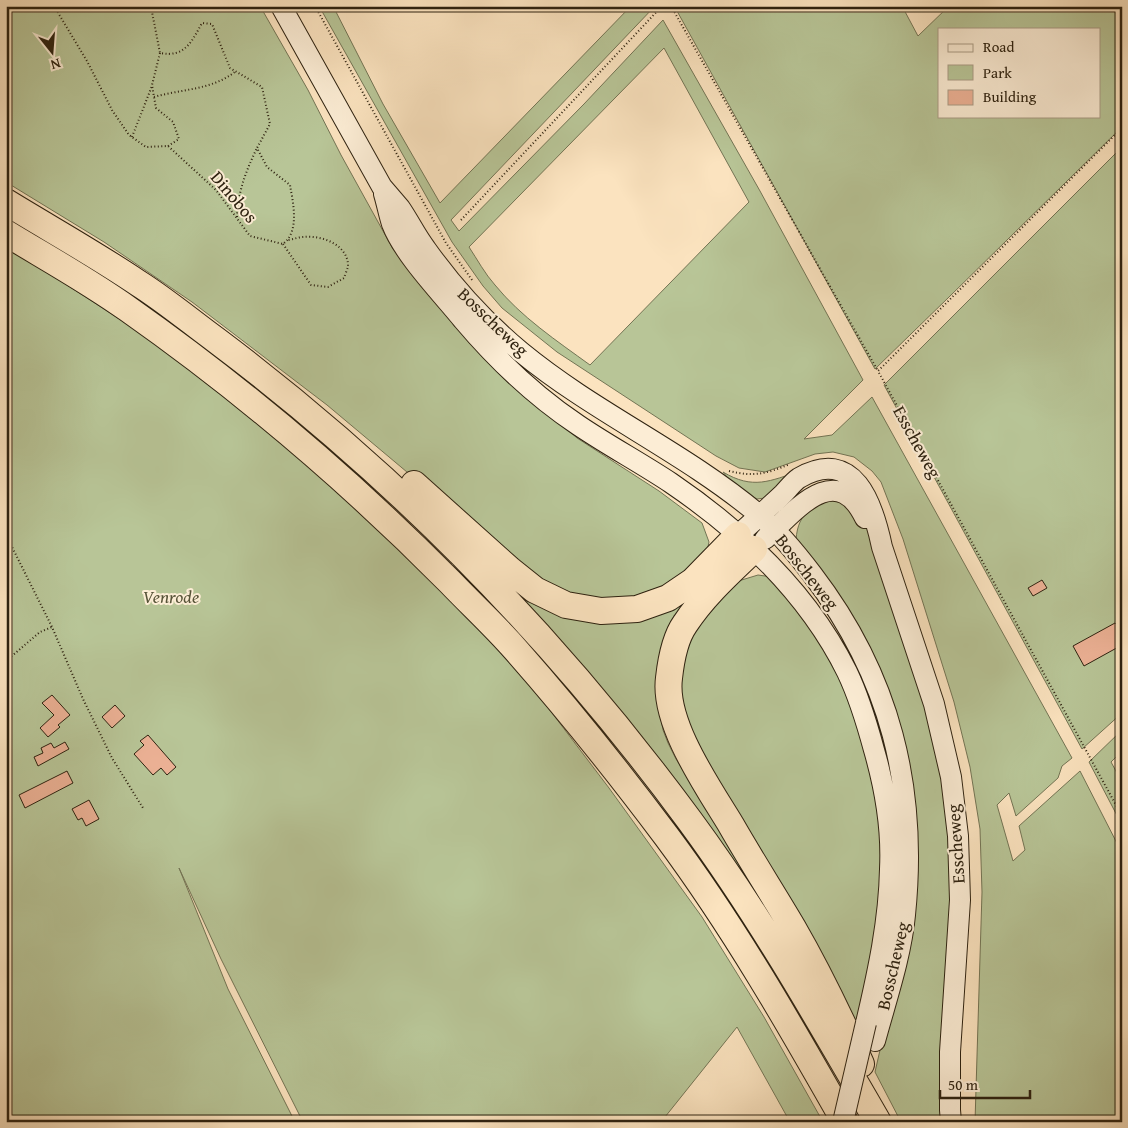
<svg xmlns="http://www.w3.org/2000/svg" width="1128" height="1128" font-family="'Gentium Book Plus',serif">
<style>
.green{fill:#b8c597;stroke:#737454;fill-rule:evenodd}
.building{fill:#ecb195;stroke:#2e2210}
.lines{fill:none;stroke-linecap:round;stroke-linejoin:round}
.secondary-casing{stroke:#2e2210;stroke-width:22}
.highway-casing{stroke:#2e2210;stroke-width:28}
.path{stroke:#2e2210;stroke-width:2;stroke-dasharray:1 2.5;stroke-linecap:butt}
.secondary{stroke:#fcedd5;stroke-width:20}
.highway{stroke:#fbe3bf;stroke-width:26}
.secondary-bridge-casing{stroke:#2e2210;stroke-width:22;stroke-linecap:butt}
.secondary-bridge{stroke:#fcedd5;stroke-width:20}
.labels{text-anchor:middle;stroke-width:4;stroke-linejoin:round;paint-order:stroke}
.street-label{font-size:18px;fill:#2e2210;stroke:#fcedd5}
.park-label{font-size:18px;font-style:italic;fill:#575338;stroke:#fcedd5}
</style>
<rect width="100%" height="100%" fill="#fbe3bf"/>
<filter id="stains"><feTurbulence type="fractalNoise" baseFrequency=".004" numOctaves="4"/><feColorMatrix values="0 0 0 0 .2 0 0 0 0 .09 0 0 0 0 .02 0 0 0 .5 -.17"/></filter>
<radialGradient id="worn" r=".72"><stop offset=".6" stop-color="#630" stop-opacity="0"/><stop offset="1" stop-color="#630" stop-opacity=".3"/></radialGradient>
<path class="green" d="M6 6H260L308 90 341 155 393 249 455 321 519 386 577 438 659 491 702 523 709 542 707 551 682 579 615 603 543 586 327 405 192 302 104 242 6 182Z
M319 6H333L383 104 440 203 631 6H655L451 220 459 231 584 104 663 20 760 191 863 380 804 439 832 435 872 397 1072 758 1062 766 1058 778 1016 816 1009 793 997 805 1013 861 1025 850 1019 826 1080 771 1122 853V1122H975L982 892 980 829 970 767 954 702 903 539 881 482 872 471 854 457 833 452 815 454 765 472 739 468 716 456 557 352 502 308 483 286 452 242ZM664 48 749 202 590 365C557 341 521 317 495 285 485 274 477 259 469 247Z
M679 6H902L918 36 949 6H1112L1122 24V127L949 297 875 369 677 11ZM939 29H1099V116H939Z
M1122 147V713L1082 749 884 385Z
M6 245 159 345 276 438 376 525 503 653 546 705 609 788 702 917 764 1017 823 1122H790L737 1027 661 1122H303L221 959 179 868 228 989 295 1122H6Z
M800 471 765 498 757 499 733 485 723 472C753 490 770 481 800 471Z
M837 493 867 525 930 713 951 835 946 1122H901L875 1072 905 941 898 733 796 540C798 510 814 508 837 493Z
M497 570 567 612 694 587 657 699 663 730 668 743 676 759 765 900 803 967Z
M758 575 772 577 802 612 844 681 878 780 885 899 857 1040 672 703 692 632 735 582Z
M1122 730V751L1111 762 1122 782V825L1089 762Z"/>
<path class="building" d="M1042 580 1047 588 1033 596 1028 588Z
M1115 623 1117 625 1122 623V645L1084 666 1073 646Z
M52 695 70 715 58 725 60 727 48 737 40 728 54 715 42 703Z
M115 705 125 716 112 728 102 717Z
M148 735 176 767 167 775 161 768 153 775 134 754 144 745 140 741Z
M65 742 69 749 38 766 34 757 43 753 41 748 51 743 54 748Z
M67 771 73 783 25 808 19 795Z
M89 800 99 819 86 826 82 818 78 820 72 809Z"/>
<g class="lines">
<g class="secondary-casing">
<path id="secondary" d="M281 6 382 187C388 194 394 201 400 208 409 221 416 236 426 249 453 287 485 322 521 352 595 413 684 452 758 514 778 531 796 553 812 574 890 676 918 787 905 915 901 957 886 1000 875 1041
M384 194C387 204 389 215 392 224 404 255 442 294 463 320 496 359 536 397 578 425 609 446 641 463 671 483 743 532 808 593 847 672 859 697 867 724 874 750 885 788 892 829 890 869 889 921 878 972 866 1023
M738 535C753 522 768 508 783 494 788 489 793 482 799 478 854 446 873 504 882 547L934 704 951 777 958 836 960 900 950 1052V1110L951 1122
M765 539C794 512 836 458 865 518"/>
</g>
<g class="highway-casing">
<path id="highway" d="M6 202C50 229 95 254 138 283 165 300 190 321 216 340 397 476 556 639 690 821 760 916 819 1020 878 1122
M6 233C47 258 89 281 128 309 243 390 351 482 450 582 471 604 494 625 515 649 568 709 619 773 667 837 734 927 790 1025 845 1122
M414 484 510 570 535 590 566 605 601 611 637 609 668 598 693 581 738 535
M754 549C730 572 704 595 685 624 675 638 671 660 669 678 663 723 708 787 731 825 751 860 773 894 793 928 819 973 840 1017 861 1064"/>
</g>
<path class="path" d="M54 6 87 61 112 110 129 135 146 147 168 146 216 190 250 236 283 244C300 231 293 203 290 185L267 167 257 148 270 124 262 87 230 68 212 24 202 23C192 41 185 58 160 53L152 12 149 6
M315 6 446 243 472 280
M671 6 878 371
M160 53 152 85 154 97 156 108 173 122 179 139 168 146
M154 97C181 89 213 90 236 71
M1122 128 878 371 1122 816
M132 137 152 86
M237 217C238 191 246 171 257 148
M461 220 662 6
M283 244 311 285 328 287 344 278C345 275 347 270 348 267 349 245 322 235 304 237 299 237 294 239 288 240
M729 471C754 477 766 474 790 464
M6 535 52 627 83 699 112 758 143 808
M6 661 40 632 52 627"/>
<use href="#secondary" class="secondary"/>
<use href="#highway" class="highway"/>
<g class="secondary-bridge-casing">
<path id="secondary-bridge" d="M843 1122 866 1023"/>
</g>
<use href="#secondary-bridge" class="secondary-bridge"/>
</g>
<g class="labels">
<g class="street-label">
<text transform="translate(234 197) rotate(50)" y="6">Dinobos</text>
<text transform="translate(493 322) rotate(44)" y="6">Bosscheweg</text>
<text transform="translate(917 442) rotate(61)" y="6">Esscheweg</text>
<text transform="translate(807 572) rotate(52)" y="6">Bosscheweg</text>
<text transform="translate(956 844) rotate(-94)" y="6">Esscheweg</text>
<text transform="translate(893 966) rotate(-77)" y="6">Bosscheweg</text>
</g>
<g class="park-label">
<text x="171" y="603">Venrode</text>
</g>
</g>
<rect width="1128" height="1128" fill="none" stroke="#fbe3bf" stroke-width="25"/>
<rect x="8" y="8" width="1113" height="1113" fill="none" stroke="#2e2210" stroke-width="2.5"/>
<rect x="12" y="12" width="1103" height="1103" fill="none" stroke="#2e2210"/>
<rect x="938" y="28" width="162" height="90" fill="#fcedd5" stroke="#aa9c86"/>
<rect x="948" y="44" width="25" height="8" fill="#fcedd5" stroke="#aa9c86"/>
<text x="983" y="52" font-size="15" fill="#2e2210">Road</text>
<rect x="948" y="65" width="25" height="15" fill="#b8c597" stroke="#aa9c86"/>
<text x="983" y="78" font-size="15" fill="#2e2210">Park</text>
<rect x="948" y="90" width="25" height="15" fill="#ecb195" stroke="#aa9c86"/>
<text x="983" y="102" font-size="15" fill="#2e2210">Building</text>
<g transform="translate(52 52) rotate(163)" stroke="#fcedd5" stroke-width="4" paint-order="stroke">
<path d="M0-4L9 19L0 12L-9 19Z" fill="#2e2210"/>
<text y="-8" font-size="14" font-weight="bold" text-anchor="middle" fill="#2e2210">N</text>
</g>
<path d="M940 1090v8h90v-8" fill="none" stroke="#2e2210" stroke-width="2.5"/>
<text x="948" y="1090" font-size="15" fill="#2e2210" stroke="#fcedd5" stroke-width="4" paint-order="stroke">50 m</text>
<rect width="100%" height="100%" filter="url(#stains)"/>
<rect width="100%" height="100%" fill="url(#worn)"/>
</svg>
